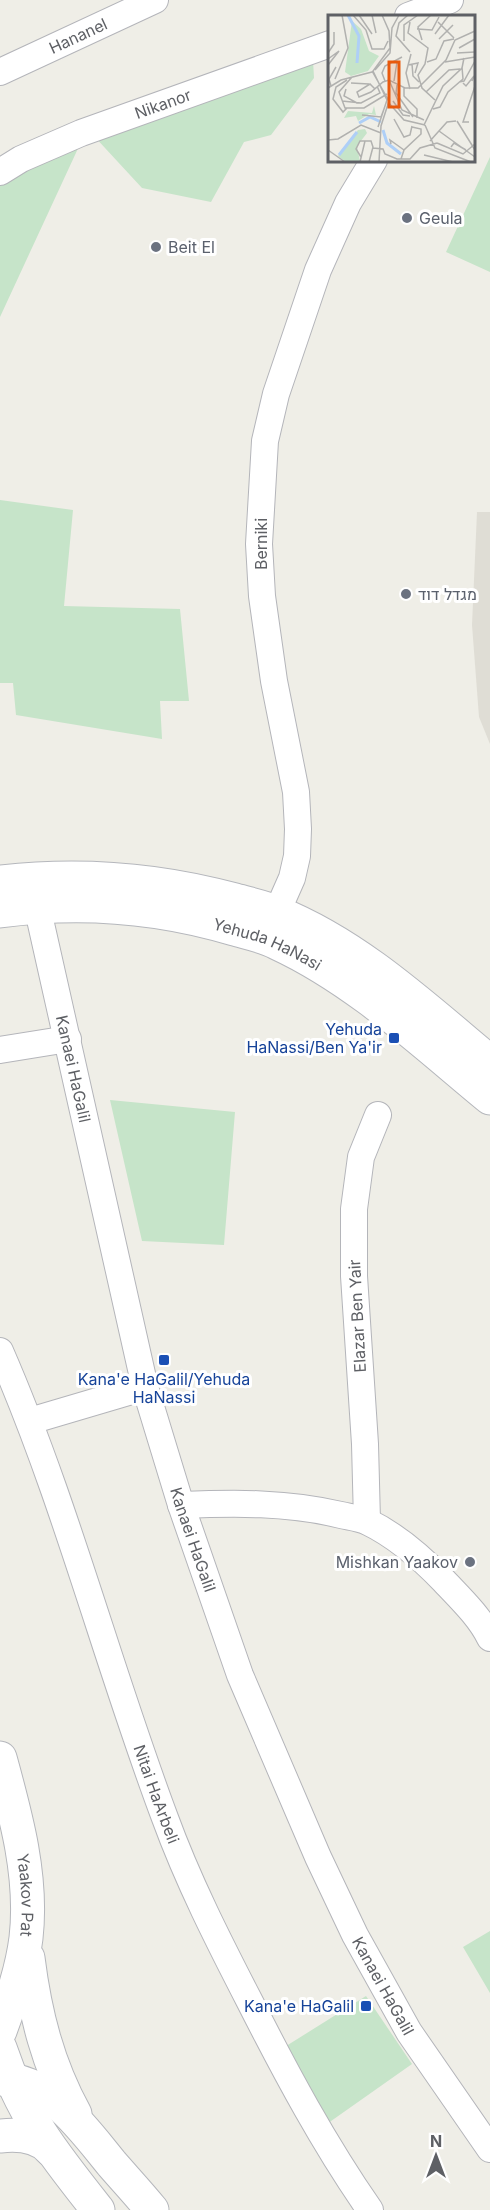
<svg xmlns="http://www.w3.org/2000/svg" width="490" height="2210" font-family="Inter,Heebo,sans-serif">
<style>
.education{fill:#dfddd5}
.green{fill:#c6e4c9}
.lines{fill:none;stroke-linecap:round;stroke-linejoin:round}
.street-casing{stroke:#b4b5ba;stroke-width:28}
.secondary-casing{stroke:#b5b7bc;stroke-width:35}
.street{stroke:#fff;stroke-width:26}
.secondary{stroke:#fff;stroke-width:33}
.worship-dot{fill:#6b7280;stroke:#fff;stroke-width:2}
.transit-dot{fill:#1a4fb4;stroke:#fff;stroke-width:2}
.labels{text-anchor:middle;stroke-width:6;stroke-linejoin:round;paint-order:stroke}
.street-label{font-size:16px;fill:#5e6065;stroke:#fff}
.worship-label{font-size:16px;fill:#5b616d;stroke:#fff;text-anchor:start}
.transit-label{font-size:16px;fill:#164399;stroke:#fff;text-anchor:end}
.inset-river{fill:none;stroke:#aecff7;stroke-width:3}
.inset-road{fill:none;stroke:#b1b1af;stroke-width:1.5}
.view{fill:#e8590c;fill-opacity:0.15;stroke:#e8590c;stroke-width:3}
.inset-edge{fill:none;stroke:#5e6065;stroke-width:3}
</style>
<rect width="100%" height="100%" fill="#efeee7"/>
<path class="education" d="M477 512H490V744L479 717 472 625Z"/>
<path class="green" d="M313 60 314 78 271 135 244 142 211 202 142 188 93 135Z
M81 142 0 317V182Z
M490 157V272L446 252Z
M0 500 73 510 64 606 180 609 189 701H160L162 739 16 715 13 683H0Z
M110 1100 235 1112 224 1245 142 1241Z
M490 1931V1993L463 1947Z
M366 1996 412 2064 324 2126 283 2048Z"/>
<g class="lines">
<g class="street-casing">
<g id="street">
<path d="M408 16 450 0"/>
<path id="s1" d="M0 72 155 0"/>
<path id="s2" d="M0 172 21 159 81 133 330 44"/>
<path id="s3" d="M35 890 37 906 145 1387 181 1505 240 1675 318 1857 355 1935 409 2032 490 2149"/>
<path d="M274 929 277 912 292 878 297 856 298 829 296 792 274 681 262 596 259 544 265 441 276 394 318 270 348 203 374 160"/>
<path d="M0 1050 68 1039"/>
<path id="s4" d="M0 1351C66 1502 107 1664 165 1818 188 1881 219 1942 250 2002 286 2073 324 2144 370 2210"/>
<path d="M30 1421 145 1387"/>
<path d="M181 1505C235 1503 288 1502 341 1515 350 1517 360 1518 368 1522 397 1536 422 1558 444 1581 460 1598 480 1617 490 1638"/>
<path d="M367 1521 365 1444 354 1276V1209L361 1157 378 1115"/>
</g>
</g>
<g class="secondary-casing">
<g id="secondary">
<path d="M0 882C79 873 158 879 235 900 249 904 265 907 278 913 358 945 425 1008 490 1062"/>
<path id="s5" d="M0 911C80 900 157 906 234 929 248 933 264 936 277 943 357 980 423 1043 490 1098"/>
<path id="s6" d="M0 1758C16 1816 33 1877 26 1938 22 1970 11 2001 0 2031"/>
<path d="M28 1958C35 2014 48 2065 75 2114"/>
<path d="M0 2048C22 2115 55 2156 98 2210"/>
<path d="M0 2079C49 2079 84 2130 112 2164 125 2179 139 2194 152 2210"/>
<path d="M0 2136C18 2134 39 2136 51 2150"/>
</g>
</g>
<use href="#street" class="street"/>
<use href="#secondary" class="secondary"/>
</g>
<g class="worship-dot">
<circle cx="407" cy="218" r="6"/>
<circle cx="156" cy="247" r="6"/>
<circle cx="406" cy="594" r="6"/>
<circle cx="470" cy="1562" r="6"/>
</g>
<g class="transit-dot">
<rect x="388" y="1032" width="12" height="12" rx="3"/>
<rect x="158" y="1354" width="12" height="12" rx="3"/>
<rect x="360" y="2000" width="12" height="12" rx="3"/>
</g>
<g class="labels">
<g class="street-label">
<text dy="6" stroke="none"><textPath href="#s1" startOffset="86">Hananel</textPath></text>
<text dy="6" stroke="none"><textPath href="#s2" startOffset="177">Nikanor</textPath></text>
<text transform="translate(261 544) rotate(-90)" y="6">Berniki</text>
<text dy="6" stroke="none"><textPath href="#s5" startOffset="273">Yehuda HaNasi</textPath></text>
<text dy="6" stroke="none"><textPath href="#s3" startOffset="183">Kanaei HaGalil</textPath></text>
<text transform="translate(357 1316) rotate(-93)" y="6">Elazar Ben Yair</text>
<text dy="6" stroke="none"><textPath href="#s3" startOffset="669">Kanaei HaGalil</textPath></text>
<text dy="6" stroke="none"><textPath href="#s4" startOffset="470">Nitai HaArbeli</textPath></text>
<text dy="6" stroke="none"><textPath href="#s6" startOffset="140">Yaakov Pat</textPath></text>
<text dy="6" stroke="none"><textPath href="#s3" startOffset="1155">Kanaei HaGalil</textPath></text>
</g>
<g class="worship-label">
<text x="419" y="224">Geula</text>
<text x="168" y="253">Beit El</text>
<text x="418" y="600">מגדל דוד</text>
<text x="458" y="1568" text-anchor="end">Mishkan Yaakov</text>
</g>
<g class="transit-label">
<text x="382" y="1035">Yehuda<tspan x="382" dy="18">HaNassi/Ben Ya'ir</tspan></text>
<text x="164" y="1385" text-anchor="middle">Kana'e HaGalil/Yehuda<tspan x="164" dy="18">HaNassi</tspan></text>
<text x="354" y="2012">Kana'e HaGalil</text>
</g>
</g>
<g transform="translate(328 15)">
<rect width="147" height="147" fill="#efeee7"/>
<path d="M24 6 33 14 41 36 51 41 40 56 23 61 17 57ZM46 91 48 100 41 99 30 106 28 101 16 103 20 96 44 98ZM37 114 39 118 29 131 32 147H18L10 141 30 115Z" fill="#c6e4c9"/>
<path class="inset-river" d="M20 0 31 21 29 48M31 108 42 102 53 107M55 115 59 128 73 139M11 140 29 117"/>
<path class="inset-road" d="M25 0 38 15 44 34H56L60 26M31 0 44 19M44 0 48 18M80 0 71 8 68 21 82 37M82 7 80 18 100 33 97 49 90 60 94 73 107 85M110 7 126 23M89 14 104 15 111 2M107 19 121 0M111 24 125 10M94 25 90 12 103 0M76 26V10L90 0M131 33 147 24M0 38 6 29V17M129 38 147 37M0 44 11 36 0 50M99 47 108 44 116 26 126 24M117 47 147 42M84 49 85 61 91 67M80 50 90 48 87 58M47 55 62 38 64 13 71 0M44 56 61 86 53 111 51 147M24 62 11 77 17 93H36L59 79M7 64 20 33 14 0M19 65 8 72 5 84 15 97 19 93M61 65 74 95 96 105M57 66 54 58 57 51 74 42M66 66 69 47M131 67 136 66 147 46M23 68 41 69M135 68 138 71 146 61 144 66M69 70 68 78 85 102M3 71 1 64 8 52M76 72V81L89 94V103M0 73 13 65 44 57M18 74 16 81 29 88M47 74 42 69 29 77 31 82 43 77 55 67 61 65 77 73H90L118 45 127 25 147 16M82 74 78 58 83 39M98 77 121 55 132 54M14 86 33 88 52 78 49 71M65 86 75 100 82 101M60 87 76 105 97 110M105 94 112 92 120 77 135 64 134 52M34 100 53 102 56 94M66 104 76 122 82 120 84 111M129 106 147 135M141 107H135L147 71M96 110 115 71 134 53 136 43M97 110 107 133 143 147M50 112 59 85 45 56 62 33 61 16 54 0M111 116 147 142M0 125 10 124 33 110 53 118M37 126H43L45 132 41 147M102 126 119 107 128 106M109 128 135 139 147 129M63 129 62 125 76 135M123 132 126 128 138 135M45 133 55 134 57 139 69 144H82L92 133 109 128M0 135 17 147M96 140 125 147M33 142 28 134 32 126H37M73 144 76 135 93 119V114L84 112M32 147 37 126"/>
<path class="view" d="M61 47H71V92H61Z"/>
<rect width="147" height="147" class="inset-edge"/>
</g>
<g transform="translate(436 2156)" stroke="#ffffff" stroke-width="4.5" paint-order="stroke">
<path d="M0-4.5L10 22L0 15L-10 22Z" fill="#5e6065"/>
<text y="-9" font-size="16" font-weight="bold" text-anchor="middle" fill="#5e6065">N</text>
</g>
</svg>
